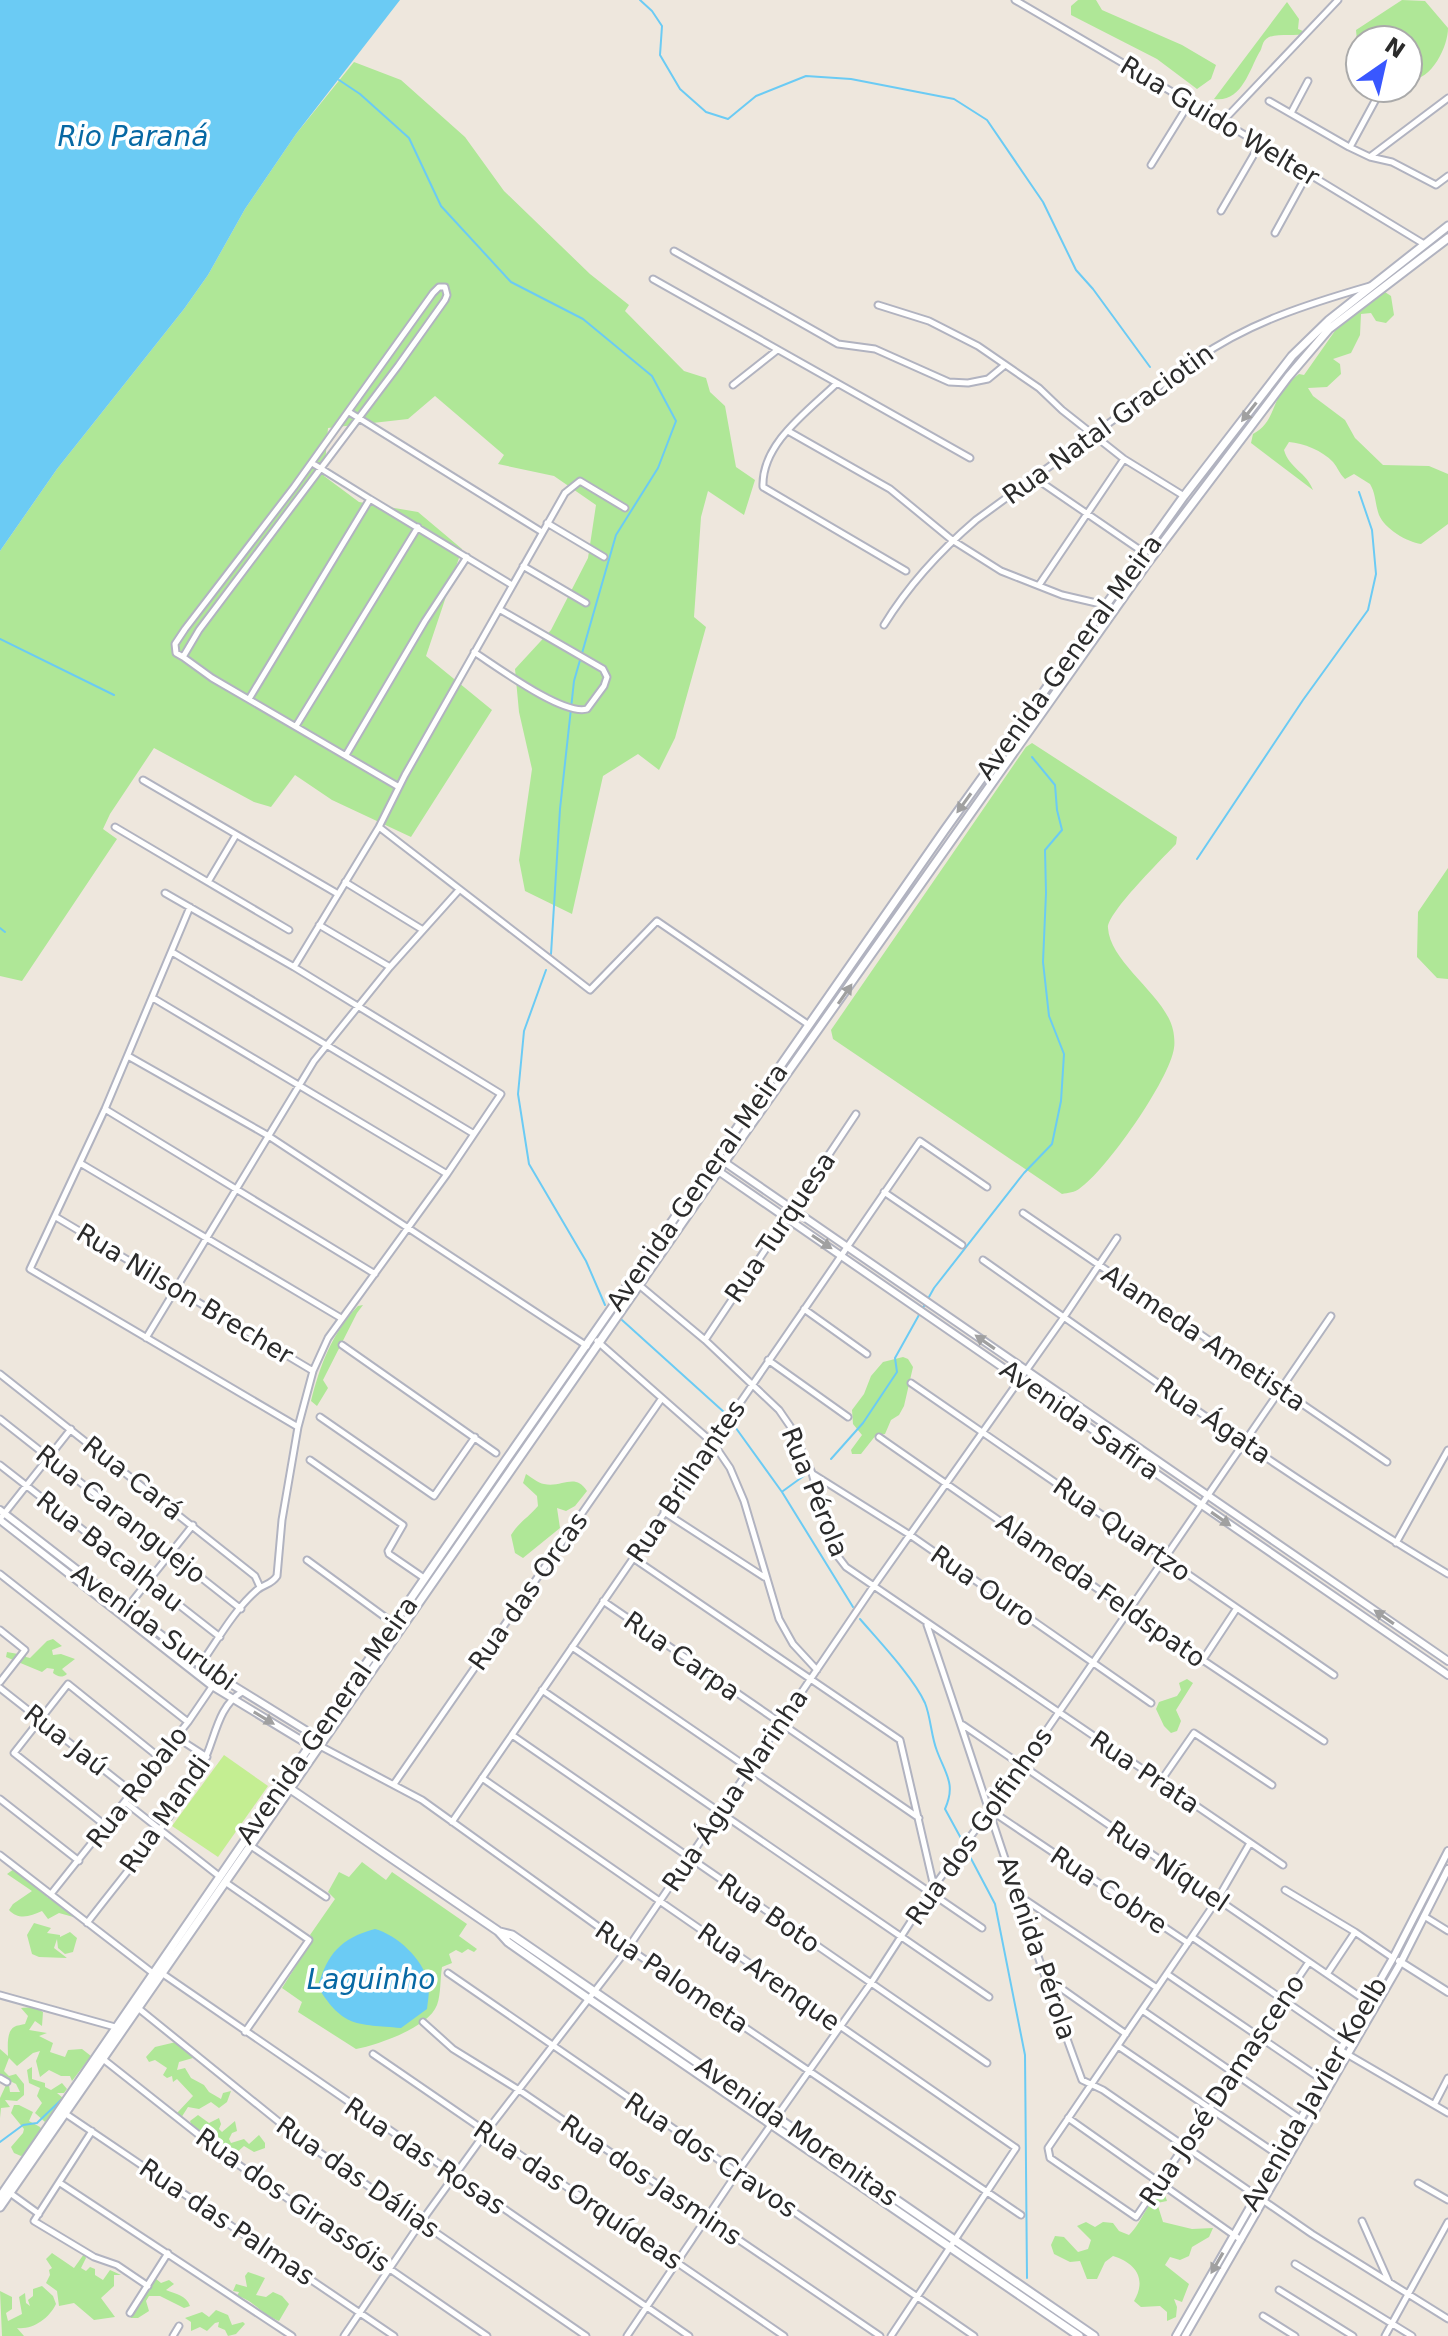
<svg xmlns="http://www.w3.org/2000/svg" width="1448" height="2336" font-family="'DejaVu Sans',sans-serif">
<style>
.green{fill:#afe797}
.pitch{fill:#c4ee92}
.water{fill:#6bcbf4}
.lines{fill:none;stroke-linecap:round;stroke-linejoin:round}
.stream{stroke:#6bcbf4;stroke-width:2}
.minor-casing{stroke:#b1b3c0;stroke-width:9}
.tertiary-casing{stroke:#b1b3c0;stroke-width:10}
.secondary-casing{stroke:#b1b3c0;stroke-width:11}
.minor{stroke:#fff;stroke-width:5}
.tertiary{stroke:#fff;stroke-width:6}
.secondary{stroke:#fff;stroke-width:7}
.oneway{fill:#a0a0a0}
.labels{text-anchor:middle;stroke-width:7;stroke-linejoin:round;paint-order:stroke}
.street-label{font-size:26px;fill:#2b2b2b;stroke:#fff}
.water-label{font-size:28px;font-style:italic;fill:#0768a3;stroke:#fff}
</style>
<rect width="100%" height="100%" fill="#eee7dd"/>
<path class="green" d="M1078 0H1096L1102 10 1182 45 1216 65 1211 79 1197 89 1157 59 1071 15V6Z
M1402 0 1425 1 1448 28C1448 47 1431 82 1408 80V40H1360V53L1358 51 1356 30Z
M1287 2 1299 19 1298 29 1308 33C1296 37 1280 33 1269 37 1261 41 1263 48 1259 53 1249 71 1241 103 1214 99Z
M354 62 401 80 465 137 504 191 590 274 629 305 625 311 684 371 706 378 710 392 725 406 736 467 755 480 744 515 708 491 701 517 694 617 706 627 675 738 659 770 638 754 603 776 572 914 525 891 519 860 532 769 519 712 515 669 551 630 588 558 596 505 554 476 498 464 504 455 435 396 408 419 328 428 324 476 359 502 418 512 462 549 426 656 492 710 411 837 332 800 295 775 271 807 254 802 154 748 110 814 103 829 117 839 22 981 0 976V551L57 469 184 309 208 275 245 209 296 134Z
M1382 290 1391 296 1394 315 1386 323 1376 321 1371 313 1361 314 1360 335 1351 353 1333 359 1340 364 1341 374 1327 387 1308 388 1313 396 1345 420 1355 438 1383 465 1429 466 1448 474V524L1421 544C1407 542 1385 529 1379 515 1375 504 1376 494 1370 484L1354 474 1345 479C1339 473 1338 468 1333 462 1323 451 1303 443 1289 442L1284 450C1289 468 1307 473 1313 490L1251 443 1253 434C1271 425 1272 408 1281 392 1286 385 1292 379 1299 374L1304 375 1337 328Z
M1032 743 1177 837 1176 844C1163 858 1107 913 1108 928 1110 963 1166 996 1173 1030 1174 1034 1175 1043 1174 1048 1170 1079 1106 1171 1079 1189 1075 1192 1068 1193 1062 1194L833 1039 831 1030 1026 747Z
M1448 868V979L1437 978 1417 957 1418 912Z
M363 1305 357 1313 323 1380 328 1388 317 1406 311 1401C320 1365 332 1333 358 1306Z
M903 1357 908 1359 913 1367 904 1406 899 1415 891 1420 885 1434 876 1435 861 1454H852L851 1450 862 1435 853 1424 852 1410 864 1394 871 1376 883 1362Z
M526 1474C531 1477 538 1483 544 1484 562 1488 575 1472 587 1491L575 1506 566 1511 557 1508 560 1528 523 1558 515 1553 511 1535C520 1521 528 1518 538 1506L537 1496 523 1483Z
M53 1639 62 1646 52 1650 53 1655 61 1654 75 1659 62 1669 67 1674C62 1678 58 1677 53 1673L54 1669 47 1668 42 1672 6 1657 7 1652 18 1654 23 1650 26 1657 30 1658 47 1641Z
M1187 1679 1193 1683 1176 1710 1181 1721 1177 1731 1171 1733 1164 1726 1156 1709 1159 1702 1177 1696 1181 1690 1179 1683Z
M362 1862 386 1880 392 1872 467 1924 459 1936 477 1949 474 1952 468 1949 462 1953 456 1950 449 1954 452 1963 442 1967C440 1979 441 1994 437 2005 429 2027 378 2045 356 2049L298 2012 302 2002 282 1988 313 1939 310 1935 335 1899 328 1892 339 1872 349 1877Z
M14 1869 42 1888 47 1897 76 1914 77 1918 59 1913 48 1919 42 1911C31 1916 19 1921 9 1910L13 1904 32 1891 7 1874Z
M34 1923 51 1928 47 1933 60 1935V1937L70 1932 77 1938 73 1952 65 1954 58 1948 57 1939 54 1948 67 1958 39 1957 32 1954 27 1935Z
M34 2007 43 2012 42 2026 35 2021 29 2030 47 2033 39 2036 53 2043 50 2052 65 2057 68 2050 82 2049 91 2056 72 2081 70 2076H61L49 2070 40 2077 36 2061 40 2051 33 2053 17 2066 9 2058 4 2071 9 2076 16 2074 24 2084V2095L17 2101 5 2100 10 2107 1 2108 0 2118V2098L6 2085H9L10 2092H20L16 2084 0 2076V2049L8 2056C8 2048 6 2032 14 2027 17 2025 22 2025 25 2024L28 2016 21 2008Z
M176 2042 193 2058 179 2062 177 2070 185 2068 191 2078 204 2085 209 2092 221 2099 223 2093 231 2091 227 2102 219 2108 211 2102 199 2109 188 2107 181 2118 177 2113 193 2096 177 2079 173 2082 172 2076 167 2078 163 2075 167 2068 155 2060 149 2062 146 2057 155 2047Z
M32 2067V2079L45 2083V2087L51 2090 62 2083 67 2089 64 2093H57L63 2098 45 2122 35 2113 42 2103 37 2096 40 2088 29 2083 27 2070Z
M14 2105H19L33 2112 29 2121 40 2127 43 2132 29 2149 30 2152 21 2156 14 2153 11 2147 23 2133 24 2129 11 2113Z
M198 2115 209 2123 219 2118 221 2124 219 2129 222 2132 235 2121 237 2131 232 2133 229 2139 231 2143 244 2139 249 2144 259 2135 265 2143V2148L254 2152 244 2146 235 2154 225 2152 213 2138C203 2132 195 2135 190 2121Z
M1164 2192 1167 2201 1157 2203 1163 2222 1192 2229 1213 2228 1209 2237 1192 2247 1189 2256 1180 2260 1170 2257 1165 2265 1189 2284 1182 2302 1174 2299 1177 2307 1176 2317 1167 2321V2312L1160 2306 1141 2307 1134 2301C1147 2279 1136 2263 1113 2256L1105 2262 1097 2279H1087L1080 2261 1070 2262 1054 2254 1051 2245 1055 2236 1064 2237 1078 2252 1088 2249 1091 2240 1077 2226 1086 2222 1095 2227 1103 2222 1113 2223 1119 2231 1129 2235C1143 2222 1146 2201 1164 2192Z
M52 2253 74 2268 84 2254 86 2258 81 2268 86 2271 90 2267 95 2269V2275L103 2280 110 2270 121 2275H114V2286L101 2298 115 2317 94 2320 74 2303 59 2306 57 2291 46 2283 50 2275 49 2270 52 2268 46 2259Z
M248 2272 265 2278 256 2295 266 2297 273 2292 282 2296 289 2304 279 2321C260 2314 254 2300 237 2296L239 2292 233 2291 236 2284 247 2287 245 2276Z
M155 2278 161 2283 169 2280 174 2284 166 2290C176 2294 186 2295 190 2306L184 2308 160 2296H149L146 2301 149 2311 138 2318H131L130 2315Z
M42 2286 53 2296 56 2304C49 2319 32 2330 17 2328L24 2336H2L0 2291 12 2297V2309L6 2313 8 2321 22 2314 19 2297 25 2293 26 2303 30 2306 28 2300 33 2296V2289Z
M216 2310 228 2315 232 2325 243 2322 245 2324 236 2334 228 2336 225 2330 218 2327 219 2322 215 2323 207 2331 200 2327 191 2331V2322L185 2318 202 2312 209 2317Z"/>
<path class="pitch" d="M224 1755 268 1786 218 1857 172 1826Z"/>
<path class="water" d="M0 0H400L296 134 245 209 208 275 184 309 57 469 0 551Z
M375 1929C397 1935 423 1959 428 1982 430 1991 428 2000 427 2009L401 2028C357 2024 343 2028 318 1987 327 1954 341 1938 375 1929Z"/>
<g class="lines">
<path class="stream" d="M640 0 652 11 662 26 660 55 680 89 706 112 728 119 756 96 806 76 851 79 954 99 987 120 1043 202 1076 270 1093 289 1150 367
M339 80 360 94 409 138 441 206 511 282 583 319 652 376 676 421 658 468 616 535 574 681 560 809 551 954
M0 639 114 695
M1197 859 1303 700 1368 610 1376 574 1372 530 1359 492
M0 928 5 932
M546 970 524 1031 518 1094 529 1164 586 1261 605 1305
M622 1320 725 1413
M733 1424 782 1492 853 1607
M831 1459 863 1423 897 1372 895 1358 934 1288 1024 1173 1052 1144 1061 1101 1064 1054 1049 1016 1043 962 1046 893 1045 850 1062 830 1057 810 1055 785 1032 757
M783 1491 805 1475
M860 1619C878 1640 914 1678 925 1703 931 1718 931 1736 937 1751 946 1775 956 1784 945 1809L963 1842
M967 1851 995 1904 1025 2055 1027 2278
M0 2142 23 2125 37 2123 61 2100"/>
<g class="minor-casing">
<path id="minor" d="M1015 0 1220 120 1424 244
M1269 101 1349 147 1370 157 1392 162 1436 185 1448 176
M1291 113 1308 81
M1223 121 1338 0
M1350 147 1382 88
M1371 156 1448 98
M1151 165 1190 102
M1221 211 1260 144
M1275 233 1308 173
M674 251 838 344 875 349 949 382 968 383 988 379 1005 365
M653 279 970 458
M439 287H445L447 295 445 300 398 366 199 630 183 657 176 653 175 644 185 629 294 487 433 293Z
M878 305 929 321 978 346 1039 388 1062 410 1124 459 1184 496
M836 384C808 411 761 444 763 487L906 571
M733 385 776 351
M349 412 542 532
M788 431 890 489 952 540 1001 571 1062 595 1105 605
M312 463 370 499
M1035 478 1143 552
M547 523 604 557
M523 566 586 603
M1039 585 1124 459
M884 625C908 586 941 550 976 520L1197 359C1250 322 1308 304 1370 286
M474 652C496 666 563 716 587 709L604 686 607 677 603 669 499 609
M183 657 212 678 399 787
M249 699 370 499 512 585
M296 726 418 527
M346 755 425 621 467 557
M143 780 338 894
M115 827 289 930
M379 827 590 990 657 921 809 1025
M208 882 236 835
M345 882 423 930
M165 893 294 967 501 1094 447 1174 328 1338 313 1371 298 1427 282 1520 277 1576C271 1585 264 1584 257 1590 234 1610 217 1641 200 1665
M190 907 105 1109 30 1269 298 1427
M319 925 390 967
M172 952 474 1134
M294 967 379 827 405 775 565 493 580 481 625 508
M153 998 447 1174
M128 1056 267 1135 587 1346
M105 1109 375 1274
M80 1163 341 1318
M884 1192 962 1245
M1023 1213 1387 1462
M56 1217 313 1371
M983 1260C1135 1367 1288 1478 1448 1574
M639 1285 705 1340 779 1410 790 1426 812 1473 833 1550 846 1567 1283 1865
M804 1309 867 1354
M146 1338 314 1061 390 967 459 890
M705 1340 856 1114
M597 1341 713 1443 730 1468 744 1501 779 1619 793 1644 817 1670
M342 1345 496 1453
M768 1360 848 1417
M0 1374 255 1576 260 1587
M911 1383 1334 1675
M320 1417 434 1496 475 1437
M0 1419 241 1609
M879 1437 1128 1610 1324 1741
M310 1460 403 1525 388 1551 389 1554 424 1578
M0 1465 220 1637
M813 1474 910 1535 1151 1703
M664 1512 764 1577
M0 1519 71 1429
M1396 1543 1448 1450
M633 1558 900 1740 934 1887
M307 1560 393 1623
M0 1574 188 1722
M603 1601 919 1818
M126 1609 193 1525
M927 1625C979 1776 1026 1930 1082 2080L1103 2090 1312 2234 1448 2319
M0 1630 25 1650 0 1682
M572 1647 982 1928
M1202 1661 1237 1608
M0 1688 132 1792
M542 1690 989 1997
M963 1725 1375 2007
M512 1735 987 2063
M176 1737 207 1757
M320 1746 422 1800 628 1948 1021 2215
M482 1778 1016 2148 891 2336
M1160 1782 1194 1733 1272 1785
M394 1784 662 1398
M0 1799 79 1861
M125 1802 219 1876
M990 1810 1188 1943
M452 1822 920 1141 987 1187
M106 1826 14 1753 68 1684 160 1758
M1250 1843 1217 1900 1048 2148 1050 2158 1136 2217 1309 1962
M251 1846 326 1897
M0 1855 154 1974
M225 1882 309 1940 245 2032
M1285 1890 1355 1932 1393 1958
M51 1894 188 1722 218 1678
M1018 1895 1157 1988
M1424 1916 1448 1931
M87 1923C125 1873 171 1821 201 1767 215 1743 216 1707 242 1692
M1192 1937 1352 2047
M448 1973 974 2336
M163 1974 689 2336
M1167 1974 1330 2085
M1327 1974 1355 1932
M1045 1977 1126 2034
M0 1995 115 2027
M138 2008 300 2139 586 2336
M1142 2010 1308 2124
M423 2022 453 2049 519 2090 880 2336
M1118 2046 1287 2161
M1340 2050 1448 2113
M373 2054 784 2336
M103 2059 223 2154 487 2336
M0 2078 7 2082
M1434 2105 1448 2078
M63 2112 394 2336
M1068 2118 1241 2240
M92 2131 34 2221 94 2257 117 2265 148 2286
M60 2183 292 2336
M1418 2183 1448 2200
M10 2193 39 2214
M1362 2221 1389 2282
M1295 2264 1412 2336
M1279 2290 1353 2336
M130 2313 168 2253
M1263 2316 1295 2336
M173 2336 179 2326
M344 2336 421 2222 486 2132 628 1948 873 1587 1064 1317 1117 1238
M627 2336 737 2173 871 1983 930 1892 1022 1766 1331 1316
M1385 2336 1448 2222"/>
</g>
<g class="tertiary-casing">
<path id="tertiary" d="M717 1157 1448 1661
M711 1166 1448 1675
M0 1510 200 1665 315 1736
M0 1520 212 1686 309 1745
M1399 1961 1448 1992
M1176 2336 1393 1958 1448 1851
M1185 2336 1401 1962 1448 1869"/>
</g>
<g class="secondary-casing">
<path id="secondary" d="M289 1788 498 1931 508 1942 589 1999 1079 2336
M500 1932 512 1935 1094 2336
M0 2197 506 1460 944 831 1184 496 1292 356 1329 320 1448 226
M0 2207 718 1171 1146 565 1288 377 1329 329 1448 238"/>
</g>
<use href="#minor" class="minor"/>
<use href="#tertiary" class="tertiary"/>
<use href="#secondary" class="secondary"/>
</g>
<defs><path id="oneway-solid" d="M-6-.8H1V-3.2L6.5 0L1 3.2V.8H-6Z" transform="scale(2)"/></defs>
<g class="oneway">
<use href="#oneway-solid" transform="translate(1249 412) rotate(128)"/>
<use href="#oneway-solid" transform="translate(964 803) rotate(126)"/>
<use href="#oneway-solid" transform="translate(845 994) rotate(-55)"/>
<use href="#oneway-solid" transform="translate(822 1242) rotate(34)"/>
<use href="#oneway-solid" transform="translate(985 1342) rotate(-145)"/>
<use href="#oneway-solid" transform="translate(1221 1519) rotate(35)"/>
<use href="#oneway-solid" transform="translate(1384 1617) rotate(-145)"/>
<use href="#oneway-solid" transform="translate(264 1718) rotate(31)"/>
<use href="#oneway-solid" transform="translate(1217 2263) rotate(120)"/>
</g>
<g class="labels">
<g class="street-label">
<text transform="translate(1220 121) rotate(31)" y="9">Rua Guido Welter</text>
<text transform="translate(1108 424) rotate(-36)" y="9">Rua Natal Graciotin</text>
<text transform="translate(1069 657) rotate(-54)" y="9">Avenida General Meira</text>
<text transform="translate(697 1187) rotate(-55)" y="9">Avenida General Meira</text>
<text transform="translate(780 1227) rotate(-56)" y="9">Rua Turquesa</text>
<text transform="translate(185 1294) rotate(31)" y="9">Rua Nilson Brecher</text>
<text transform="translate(1204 1338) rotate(34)" y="9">Alameda Ametista</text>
<text transform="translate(1080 1420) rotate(35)" y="9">Avenida Safira</text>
<text transform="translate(1213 1420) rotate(34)" y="9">Rua Ágata</text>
<text transform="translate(133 1478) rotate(38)" y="9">Rua Cará</text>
<text transform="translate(686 1481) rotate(-56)" y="9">Rua Brilhantes</text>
<text transform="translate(815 1492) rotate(68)" y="9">Rua Pérola</text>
<text transform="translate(121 1514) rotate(38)" y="9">Rua Caranguejo</text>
<text transform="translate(1122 1529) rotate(35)" y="9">Rua Quartzo</text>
<text transform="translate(110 1551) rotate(38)" y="9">Rua Bacalhau</text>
<text transform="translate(983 1586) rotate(35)" y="9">Rua Ouro</text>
<text transform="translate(1101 1590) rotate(35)" y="9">Alameda Feldspato</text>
<text transform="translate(528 1591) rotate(-55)" y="9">Rua das Orcas</text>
<text transform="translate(154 1627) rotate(36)" y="9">Avenida Surubi</text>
<text transform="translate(682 1656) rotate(35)" y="9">Rua Carpa</text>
<text transform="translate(327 1720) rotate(-55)" y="9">Avenida General Meira</text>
<text transform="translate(66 1740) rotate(38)" y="9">Rua Jaú</text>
<text transform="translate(1145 1772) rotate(34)" y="9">Rua Prata</text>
<text transform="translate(137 1787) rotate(-52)" y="9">Rua Robalo</text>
<text transform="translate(735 1790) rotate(-56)" y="9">Rua Água Marinha</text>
<text transform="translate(165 1814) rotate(-55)" y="9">Rua Mandi</text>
<text transform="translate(979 1826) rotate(-55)" y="9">Rua dos Golfinhos</text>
<text transform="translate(1168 1866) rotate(34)" y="9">Rua Níquel</text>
<text transform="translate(1109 1890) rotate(34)" y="9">Rua Cobre</text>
<text transform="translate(769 1913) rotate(35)" y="9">Rua Boto</text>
<text transform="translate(1037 1948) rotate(71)" y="9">Avenida Pérola</text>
<text transform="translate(672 1977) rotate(34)" y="9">Rua Palometa</text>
<text transform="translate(769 1977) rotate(35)" y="9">Rua Arenque</text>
<text transform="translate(1222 2090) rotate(-56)" y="9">Rua José Damasceno</text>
<text transform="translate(1314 2094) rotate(-60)" y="9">Avenida Javier Koelb</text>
<text transform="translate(797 2131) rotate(35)" y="9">Avenida Morenitas</text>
<text transform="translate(711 2155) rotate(34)" y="9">Rua dos Cravos</text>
<text transform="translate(425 2156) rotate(34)" y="9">Rua das Rosas</text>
<text transform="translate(358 2177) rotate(35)" y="9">Rua das Dálias</text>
<text transform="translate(651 2180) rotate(34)" y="9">Rua dos Jasmins</text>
<text transform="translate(578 2195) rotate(34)" y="9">Rua das Orquídeas</text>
<text transform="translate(293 2200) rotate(35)" y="9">Rua dos Girassóis</text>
<text transform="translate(227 2222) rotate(34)" y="9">Rua das Palmas</text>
</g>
<g class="water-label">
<text x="133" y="146">Rio Paraná</text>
<text x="371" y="1989">Laguinho</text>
</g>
</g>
<g transform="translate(1384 64) rotate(34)"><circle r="38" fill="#ffffff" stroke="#aaaaaa" stroke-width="2"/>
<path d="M0-6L14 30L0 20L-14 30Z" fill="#3957ff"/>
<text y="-12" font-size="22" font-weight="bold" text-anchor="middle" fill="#2b2b2b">N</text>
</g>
</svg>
